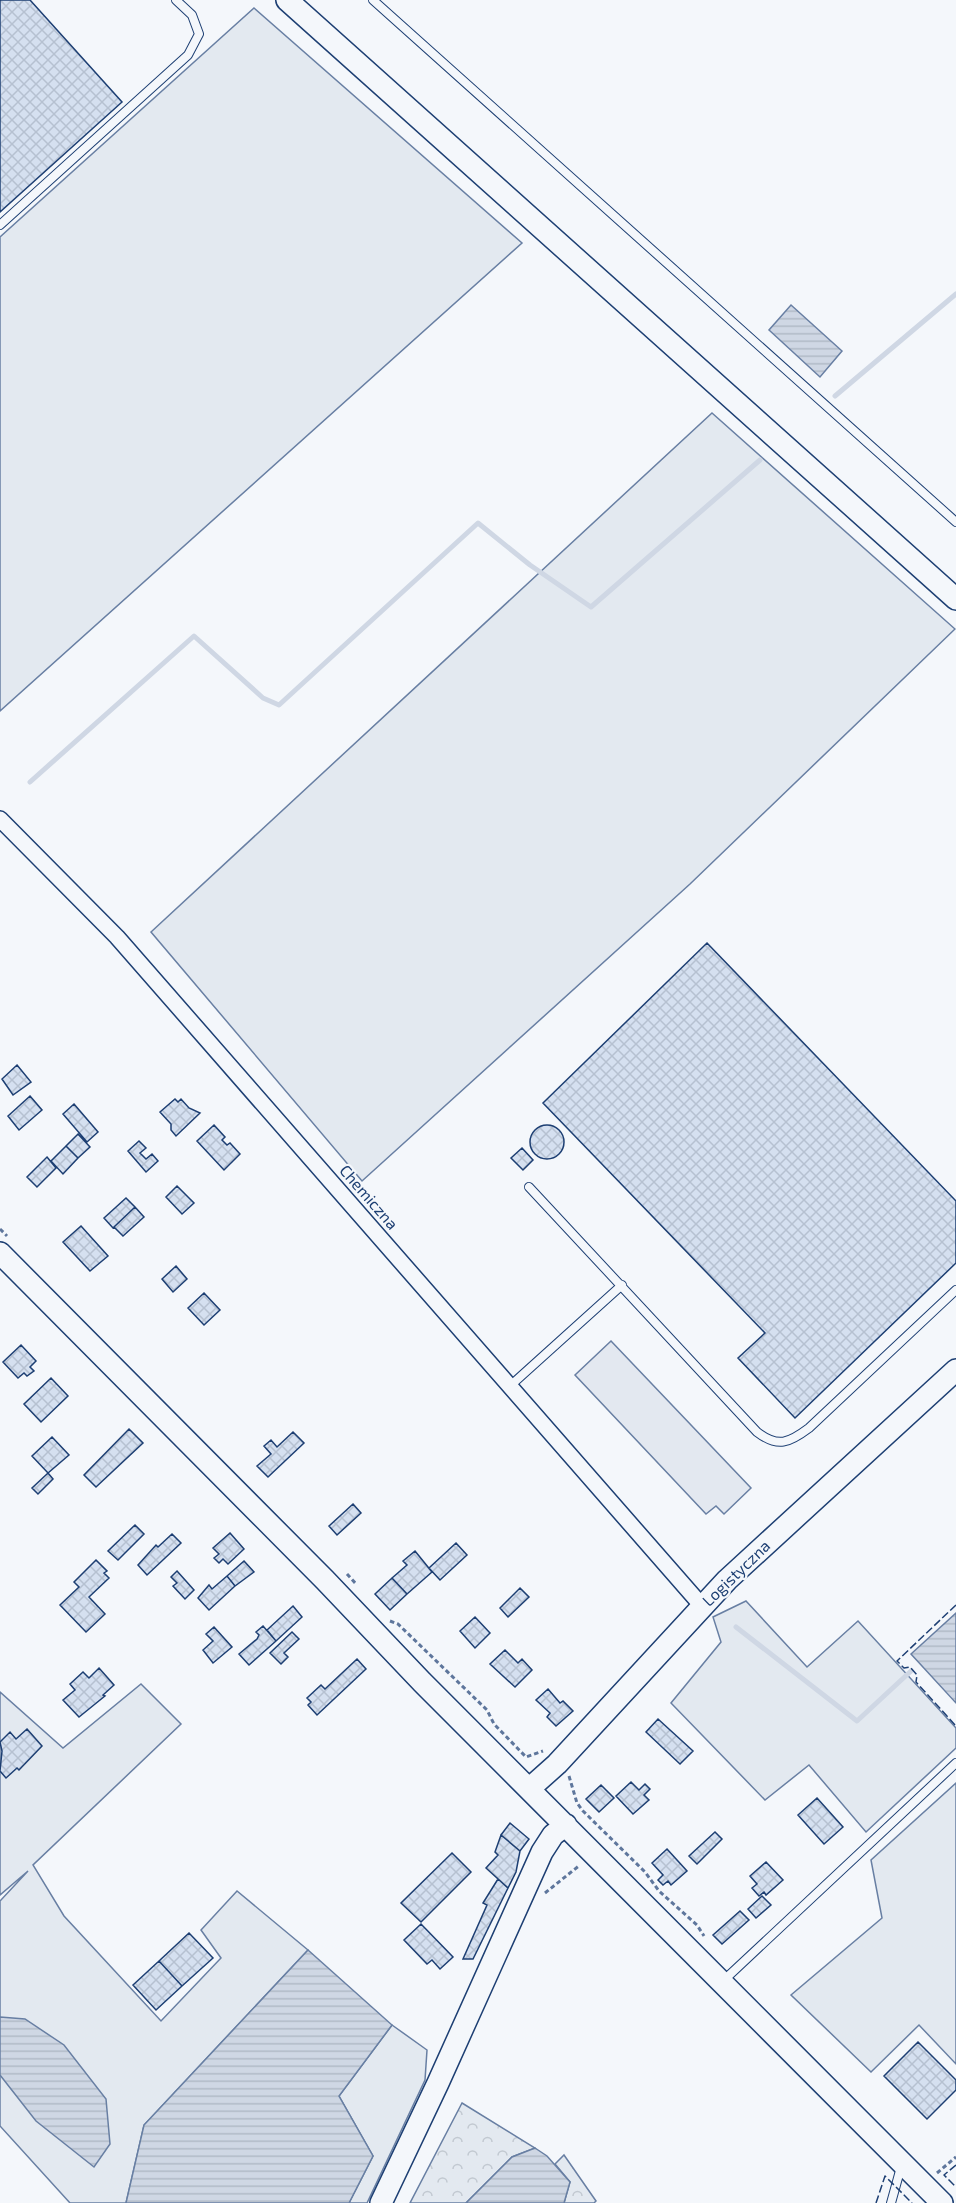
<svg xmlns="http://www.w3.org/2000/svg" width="956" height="2203" font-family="'Exo 2',sans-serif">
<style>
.grass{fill:#e3e9f0;stroke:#687fa3;stroke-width:1.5}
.forest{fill:url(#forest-crowns);stroke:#687fa3;stroke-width:1.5}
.parking{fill:#e3e8f0;stroke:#687fa3;stroke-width:1.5}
.water{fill:url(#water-rules);stroke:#687fa3;stroke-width:1.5}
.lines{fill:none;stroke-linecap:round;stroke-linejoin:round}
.stream{stroke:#cfd7e4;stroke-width:5}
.building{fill:url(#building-cross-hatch);stroke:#1d3f73;stroke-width:1.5}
.lane-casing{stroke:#1d3f73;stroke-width:10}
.street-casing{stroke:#1d3f73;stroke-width:18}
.secondary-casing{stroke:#1d3f73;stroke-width:24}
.path{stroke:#5e769c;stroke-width:3;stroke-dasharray:4.5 3;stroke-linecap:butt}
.lane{stroke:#f4f7fb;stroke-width:8}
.street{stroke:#f4f7fb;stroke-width:15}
.secondary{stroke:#f4f7fb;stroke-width:21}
.fence{stroke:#1d3f73;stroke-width:1.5;stroke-dasharray:8 3;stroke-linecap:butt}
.labels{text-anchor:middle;stroke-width:4.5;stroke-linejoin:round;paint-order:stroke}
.street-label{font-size:16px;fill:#1d3f73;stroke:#f4f7fb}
</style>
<defs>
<pattern id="forest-crowns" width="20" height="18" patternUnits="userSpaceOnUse" patternTransform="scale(1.5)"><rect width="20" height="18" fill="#e3e9f0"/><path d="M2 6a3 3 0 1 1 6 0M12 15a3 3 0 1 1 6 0" fill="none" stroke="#c2c9d1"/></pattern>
<pattern id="water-rules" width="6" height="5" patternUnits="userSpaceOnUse" patternTransform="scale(1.5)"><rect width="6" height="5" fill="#cfd7e4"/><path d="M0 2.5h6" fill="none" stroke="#b1bac7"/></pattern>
<pattern id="building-cross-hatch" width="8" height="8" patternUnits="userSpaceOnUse" patternTransform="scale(1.5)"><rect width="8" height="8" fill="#d5e0f0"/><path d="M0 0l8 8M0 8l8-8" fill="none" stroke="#b6c1d1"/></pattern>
</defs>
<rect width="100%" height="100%" fill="#f4f7fb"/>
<path class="grass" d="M254 8 522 243 0 711V237Z
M712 413 955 629 690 884 362 1181 151 932Z
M746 1601 807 1667 858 1621 956 1728V1748L866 1832 809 1765 765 1800 671 1703 721 1642 713 1617Z
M141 1684 181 1724 33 1865 64 1916 161 2021 221 1958 201 1930 237 1891 308 1950 144 2125 126 2203H70L0 2126V1901L28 1871 0 1895V1692L63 1748Z
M956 1783V2064L919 2025 871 2072 791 1995 882 1918 871 1860Z
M392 2025 427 2050 425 2080 367 2203H349L373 2156 339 2096Z"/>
<path class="forest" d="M462 2103 535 2148 512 2157 466 2203H410Z
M564 2155 596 2201 594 2203H564L570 2182 555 2164Z"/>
<path class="parking" d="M611 1341 751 1488 724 1514 716 1506 706 1514 575 1375Z"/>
<path class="water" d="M791 305 842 351 820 377 769 330Z
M956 1613V1703L911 1654Z
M308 1950 392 2025 339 2096 373 2156 349 2203H126L144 2125Z
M0 2017 25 2019 64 2045 106 2099 110 2144 94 2167 36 2121 0 2075Z
M535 2148 547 2156 570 2182 564 2203H466L512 2157Z"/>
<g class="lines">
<path class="stream" d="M835 396 956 294
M30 782 194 636 263 698 279 705 478 523 530 565 591 607 760 460
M736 1627 857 1721 911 1671"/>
</g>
<path class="building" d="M0 0H30L122 102 0 212Z
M707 943 956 1201V1263L795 1418 738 1358 765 1333 543 1103Z
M17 1065 31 1082 13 1095 2 1079Z
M30 1096 42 1110 19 1130 8 1116Z
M175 1099 178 1102 181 1099 189 1108 200 1113 176 1136 171 1130V1124L160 1112Z
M74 1104 98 1132 87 1142 63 1114Z
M530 1142a17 17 0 1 1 34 0a17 17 0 1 1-34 0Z
M214 1125 225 1137 222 1140 227 1145 230 1143 240 1154 224 1170 197 1141Z
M78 1134 90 1147 78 1158 66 1146Z
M139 1141 146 1148 140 1153 146 1159 152 1154 158 1161 146 1172 128 1151Z
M66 1146 78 1158 63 1174 51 1161Z
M522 1148 533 1160 523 1170 511 1158Z
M47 1157 56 1168 37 1187 27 1177Z
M177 1186 194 1203 182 1214 166 1197Z
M126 1198 135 1207 113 1228 104 1218Z
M135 1207 144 1217 123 1236 114 1227Z
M81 1226 108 1256 90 1271 63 1242Z
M176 1266 187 1279 173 1292 162 1279Z
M204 1293 220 1310 204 1325 188 1308Z
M21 1345 36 1361 30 1367 34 1371 27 1376 24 1373 18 1378 3 1362Z
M51 1378 68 1396 41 1422 24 1404Z
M129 1429 143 1443 96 1487 84 1475Z
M293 1432 304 1443 268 1477 257 1466 271 1454 264 1446 271 1440 277 1447Z
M52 1437 69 1455 48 1473 32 1456Z
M48 1473 53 1479 38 1494 32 1488Z
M353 1504 361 1513 337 1535 329 1526Z
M135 1525 144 1534 118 1560 108 1551Z
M230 1533 244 1549 228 1564 223 1559 219 1563 214 1558 219 1554 213 1548Z
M172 1534 181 1543 147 1575 138 1565 156 1545 158 1547Z
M456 1543 467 1555 440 1580 429 1568Z
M415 1551 432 1572 407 1594 392 1578 407 1565 403 1561Z
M96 1560 107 1571 104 1573 109 1578 89 1597 105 1614 86 1632 60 1605 79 1587 74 1582Z
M244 1561 254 1572 235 1586 227 1576Z
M177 1571 194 1590 185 1599 173 1586 177 1583 171 1577Z
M227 1576 235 1586 209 1610 198 1598 209 1585 212 1589Z
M392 1578 407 1594 390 1610 375 1594Z
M520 1588 529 1597 508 1617 500 1608Z
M293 1606 302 1617 276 1641 267 1630Z
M475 1617 490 1633 475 1648 460 1631Z
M263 1626 276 1641 249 1665 239 1654 257 1639 259 1635 256 1632Z
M214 1627 232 1647 213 1663 203 1650 213 1641 206 1634Z
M292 1632 299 1639 284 1653 288 1657 281 1664 270 1653Z
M505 1650 518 1663 522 1659 532 1670 515 1687 490 1664Z
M357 1659 366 1669 317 1715 308 1705 311 1702 307 1698 321 1685 325 1689Z
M99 1668 114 1685 103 1695 105 1696 79 1717 63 1700 75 1690 70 1684 83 1672 89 1678Z
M548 1689 560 1703 563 1701 573 1711 556 1726 547 1717 550 1713 536 1700Z
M658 1719 693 1751 680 1764 646 1732Z
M27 1729 42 1746 19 1770 17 1768 6 1778 0 1771 2 1751 0 1742 10 1732 16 1739Z
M631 1782 639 1790 645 1784 650 1789 644 1795 649 1800 633 1814 616 1796Z
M601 1785 614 1798 599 1812 586 1799Z
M817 1798 843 1827 824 1844 798 1815Z
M510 1823 529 1839 520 1851 501 1835Z
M715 1832 722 1839 697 1864 689 1856Z
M501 1835 520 1851 516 1872 508 1888 486 1868 498 1855 495 1852Z
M667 1849 687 1871 671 1885 668 1881 663 1885 658 1880 663 1875 652 1863Z
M452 1853 471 1872 421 1922 401 1903Z
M766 1862 783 1880 766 1895 764 1892 759 1896 752 1888 757 1884 750 1876Z
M498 1879 508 1888 473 1959H463L487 1905 483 1903Z
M762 1896 771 1905 756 1918 748 1909Z
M740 1911 749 1920 722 1944 713 1935Z
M421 1924 453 1957 440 1969 432 1960 427 1964 404 1940Z
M189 1933 213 1958 182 1986 159 1961Z
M159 1961 182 1986 156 2010 133 1985Z
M918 2042 956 2080V2090L927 2119 884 2076Z"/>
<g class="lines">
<g class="lane-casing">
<path id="lane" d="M373 0 956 522
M0 225 188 55 199 34 192 15 176 0
M529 1187 757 1432C778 1448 789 1443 809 1428L956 1290
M510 1386 622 1285
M723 1981 956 1763
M891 2203 901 2167"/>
</g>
<g class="street-casing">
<path id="street" d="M0 819 117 937 702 1606"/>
</g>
<g class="secondary-casing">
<path id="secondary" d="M287 0 956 599
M0 1253 325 1580 422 1682 942 2203
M529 1789 557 1764 727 1580 956 1370
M381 2203 438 2083 542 1852 553 1835 566 1825"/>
</g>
<path class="path" d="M0 1229 7 1236
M347 1574 357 1585
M390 1621 398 1624 487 1710 494 1724 526 1757 543 1751
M569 1776 577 1803 583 1811 645 1872 659 1891 697 1925 704 1936
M545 1893 580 1865
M937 2173 956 2157"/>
<use href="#lane" class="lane"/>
<use href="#street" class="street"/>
<use href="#secondary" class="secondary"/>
<path class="fence" d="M956 1605 897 1661 904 1668 910 1667 917 1675 916 1682 956 1726
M956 2165 944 2175 956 2187
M876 2203 885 2176 912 2203"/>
</g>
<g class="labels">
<g class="street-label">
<text transform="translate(369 1197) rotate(49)" y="6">Chemiczna</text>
<text transform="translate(736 1573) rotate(-44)" y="6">Logistyczna</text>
</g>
</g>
</svg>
